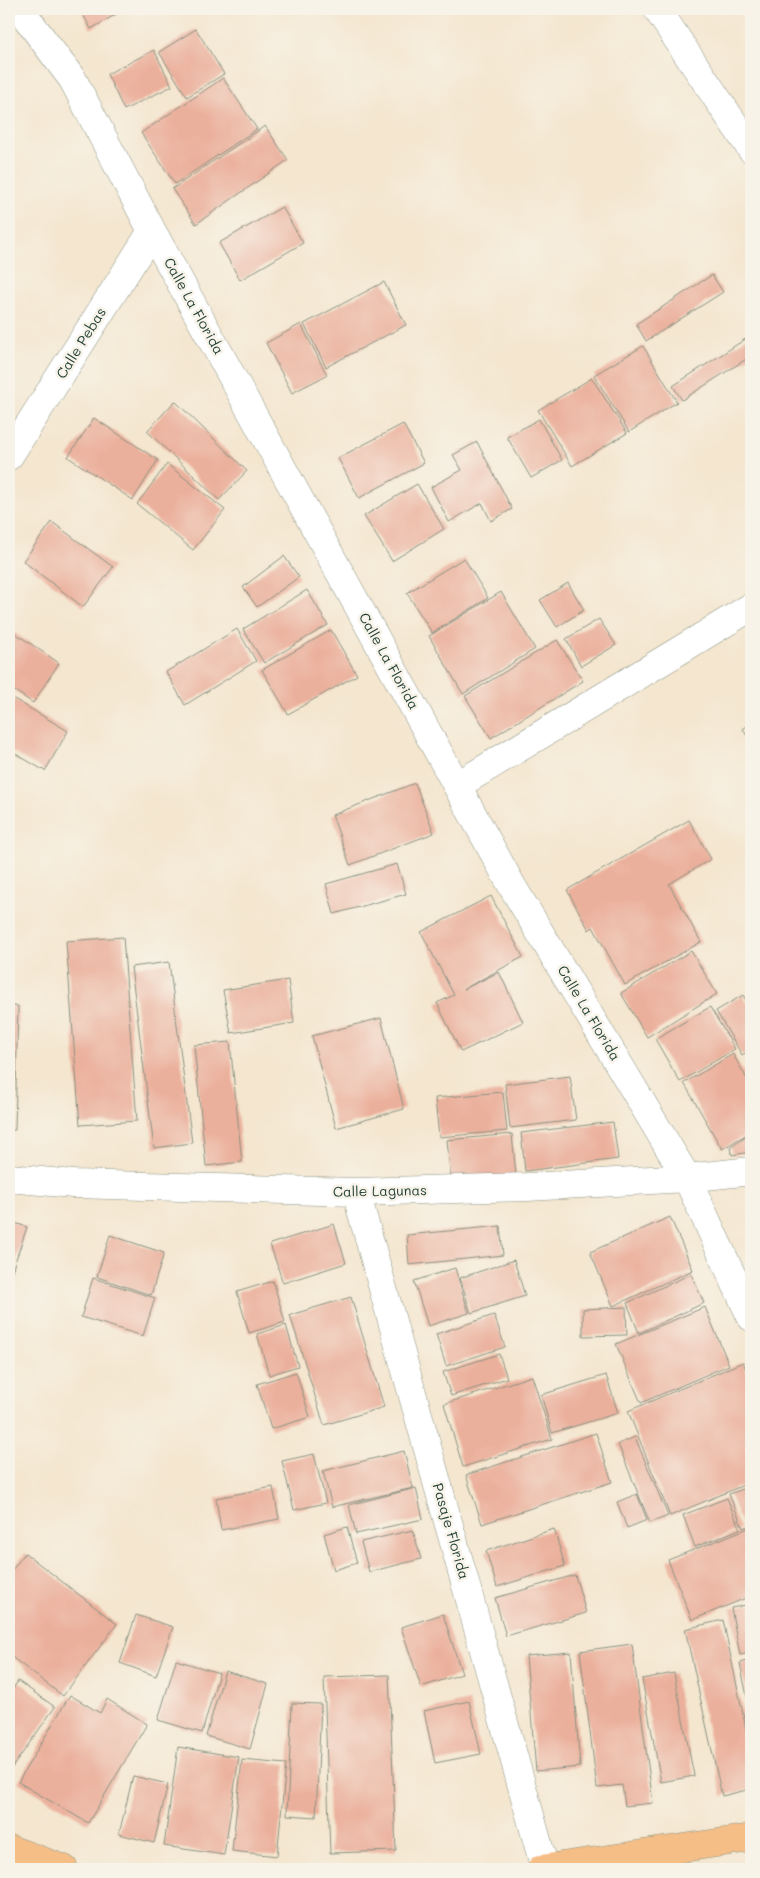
<svg xmlns="http://www.w3.org/2000/svg" width="760" height="1878" font-family="Mali,sans-serif">
<style>
.building{fill:#ebb09c}
.lines{fill:none;stroke-linecap:round;stroke-linejoin:round}
.minor-casing{stroke:#8a9282;stroke-width:29}
.trunk-casing{stroke:#8a9282;stroke-width:29}
.minor{stroke:#fff;stroke-width:28}
.trunk{stroke:#f6be87;stroke-width:28}
.labels{text-anchor:middle;stroke-width:5;stroke-linejoin:round;paint-order:stroke}
.street-label{font-size:14px;fill:#1f3d34;stroke:#f7f3e8}
</style>
<rect width="100%" height="100%" fill="#f7f3e8"/>
<filter id="ink" filterUnits="userSpaceOnUse"><feTurbulence type="fractalNoise" baseFrequency=".02" numOctaves="2"/><feDisplacementMap in="SourceGraphic" scale="10" xChannelSelector="R" yChannelSelector="G"/><feConvolveMatrix kernelMatrix="1 2 1 2 8 2 1 2 1" color-interpolation-filters="sRGB"/></filter>
<filter id="wash" filterUnits="userSpaceOnUse"><feTurbulence type="fractalNoise" baseFrequency=".0096" numOctaves="4" result="noise"/><feDisplacementMap in="SourceGraphic" scale="20" xChannelSelector="R" yChannelSelector="G"/><feGaussianBlur stdDeviation="1.12" result="paint"/><feColorMatrix in="noise" values="0 0 0 0 0 0 0 0 0 0 0 0 0 0 0 0 0 1.4 0 .05"/><feComposite in="paint" operator="in"/></filter>
<g filter="url(#wash)">
<rect width="100%" height="100%" fill="#f4e6cf"/>
<g id="blocks">
<path class="building" d="M80 9H125L91 29Z
M196 29 224 74 187 97 159 52Z
M154 50 172 86 124 110 107 74Z
M223 78 257 129 175 184 141 133Z
M265 126 288 160 196 224 172 189Z
M282 207 303 243 240 280 219 243Z
M712 275 723 292 646 341 636 324Z
M384 282 406 325 326 367 304 324Z
M301 324 327 375 292 393 266 343Z
M747 338 751 345V356L682 400 673 386Z
M643 346 677 402 629 432 594 375Z
M592 378 627 433 572 466 538 410Z
M175 401 247 471 219 500 147 431Z
M94 418 158 460 133 500 68 457Z
M539 419 562 460 531 478 507 437Z
M403 424 424 463 359 498 338 458Z
M477 442 512 509 491 521 482 503 449 522 431 487 462 470 453 455Z
M167 464 225 510 193 550 137 504Z
M417 484 444 529 392 561 364 516Z
M52 522 113 567 83 607 23 561Z
M284 556 299 577 257 607 243 587Z
M464 558 488 598 432 633 407 593Z
M568 583 584 610 557 627 540 600Z
M307 590 328 625 264 663 243 629Z
M501 592 535 649 463 694 429 636Z
M599 619 616 645 581 666 566 639Z
M9 629 59 663 33 703 9 687Z
M237 629 256 661 185 705 166 672Z
M331 630 357 675 288 714 262 670Z
M557 640 583 681 491 738 465 696Z
M9 696 68 731 45 771 9 750Z
M751 723V743L743 729Z
M415 783 434 833 350 865 332 815Z
M689 820 711 859 669 884 701 942 625 985 593 927 589 930 567 890Z
M397 864 406 894 334 914 326 884Z
M491 896 523 957 464 989 499 972 523 1022 461 1052 437 1003 454 995 421 932Z
M123 937 137 1121 80 1125 66 941Z
M691 951 717 994 647 1037 621 993Z
M169 962 192 1143 154 1148 131 967Z
M288 980 294 1023 231 1033 223 990Z
M743 995 751 1009V1050L742 1055 716 1011Z
M9 1006H18L15 1130H9Z
M710 1007 735 1049 680 1082 655 1039Z
M381 1018 404 1109 336 1128 312 1036Z
M230 1042 242 1162 206 1166 194 1045Z
M733 1054 751 1086V1132L722 1149 684 1083Z
M570 1076 576 1120 510 1128 505 1084Z
M503 1092 507 1131 439 1137 435 1098Z
M613 1122 618 1159 525 1171 521 1133Z
M512 1134 516 1175 451 1181 447 1140Z
M751 1134V1152L732 1155 731 1146Z
M670 1217 693 1270 613 1306 590 1252Z
M9 1221 27 1227 9 1280Z
M334 1224 346 1263 283 1283 270 1244Z
M500 1226 503 1255 409 1265 407 1235Z
M110 1235 164 1253 151 1295 97 1277Z
M514 1260 525 1296 471 1313 460 1278Z
M455 1268 469 1313 428 1326 414 1281Z
M691 1274 704 1303 639 1333 627 1303Z
M93 1278 155 1298 143 1336 81 1317Z
M273 1281 285 1322 249 1333 237 1292Z
M351 1297 384 1407 324 1425 290 1315Z
M626 1307 627 1335 583 1336V1309Z
M705 1307 729 1365 641 1403 616 1344Z
M494 1315 505 1347 446 1366 436 1334Z
M286 1325 298 1366 269 1375 257 1334Z
M499 1354 507 1378 451 1396 443 1372Z
M743 1362 751 1382V1482L670 1516 628 1411Z
M296 1372 310 1417 271 1429 257 1384Z
M606 1375 618 1413 552 1433 541 1395Z
M532 1376 552 1439 463 1467 444 1404Z
M596 1433 612 1482 482 1524 466 1475Z
M635 1437 668 1516 650 1523 618 1444Z
M404 1451 413 1488 332 1507 323 1471Z
M314 1454 326 1503 294 1510 282 1461Z
M751 1486V1525L743 1528 729 1494Z
M273 1487 279 1519 221 1530 216 1498Z
M416 1488 423 1519 356 1534 349 1505Z
M637 1494 647 1520 627 1528 617 1502Z
M727 1498 740 1529 695 1547 683 1515Z
M347 1527 357 1563 334 1570 324 1534Z
M751 1527V1596L692 1620 668 1560Z
M554 1529 565 1566 497 1587 486 1551Z
M413 1530 421 1559 369 1572 361 1542Z
M25 1553 117 1624 63 1696 9 1655V1574Z
M575 1575 586 1613 506 1636 495 1598Z
M751 1604V1653L740 1655 731 1608Z
M443 1614 462 1674 421 1687 401 1627Z
M136 1615 173 1627 156 1676 120 1663Z
M723 1620 751 1752V1789L722 1796 685 1629Z
M632 1644 653 1803 625 1806 622 1785 597 1788 580 1651Z
M571 1652 580 1767 536 1771 526 1656Z
M176 1660 219 1673 202 1733 158 1720Z
M751 1660V1711H750L740 1663Z
M225 1671 268 1684 250 1749 206 1736Z
M674 1673 694 1776 661 1782 642 1679Z
M389 1675 396 1851 330 1853 324 1677Z
M18 1681 55 1707 9 1772V1695Z
M70 1695 100 1713 107 1699 147 1724 88 1823 18 1782Z
M469 1701 481 1754 435 1763 424 1711Z
M292 1703 321 1704 316 1817 287 1815Z
M178 1747 239 1757 224 1855 164 1846Z
M242 1760 286 1764 277 1856 232 1851Z
M133 1776 168 1784 154 1843 119 1834Z"/>
</g>
</g>
<g filter="url(#ink)">
<use href="#blocks" fill-opacity="0" stroke="#8a9282" stroke-width="1"/>
<g class="lines">
<g class="minor-casing">
<path id="minor" d="M20 9 73 80 152 231 512 886 687 1178 751 1317
M657 9 751 149
M9 456 152 231
M458 785 751 607
M9 1178 73 1184 356 1192 527 1187 687 1178 751 1171
M356 1192 545 1869"/>
</g>
<g class="trunk-casing">
<path id="trunk" d="M9 1849 64 1869
M541 1869 751 1838"/>
</g>
<use href="#minor" class="minor"/>
<use href="#trunk" class="trunk"/>
</g>
</g>
<g class="labels">
<g class="street-label">
<text transform="translate(194 306) rotate(61)" y="5">Calle La Florida</text>
<text transform="translate(81 343) rotate(-58)" y="5">Calle Pebas</text>
<text transform="translate(389 661) rotate(61)" y="5">Calle La Florida</text>
<text transform="translate(589 1013) rotate(59)" y="5">Calle La Florida</text>
<text transform="translate(380 1191) rotate(-1)" y="5">Calle Lagunas</text>
<text transform="translate(451 1531) rotate(74)" y="5">Pasaje Florida</text>
</g>
</g>
<rect width="760" height="1878" fill="none" stroke="#f7f3e8" stroke-width="30"/>
</svg>
